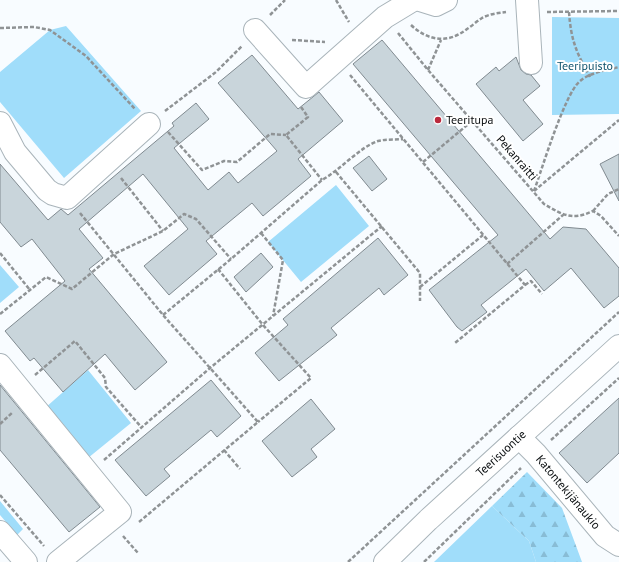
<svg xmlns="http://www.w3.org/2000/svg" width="619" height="562" font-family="'PT Sans',sans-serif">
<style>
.green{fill:#a0ddfa}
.forest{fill:url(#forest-firs)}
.building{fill:#c9d5db;stroke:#808a90}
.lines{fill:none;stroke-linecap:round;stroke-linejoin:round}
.minor-casing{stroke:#a9b4ba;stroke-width:24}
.major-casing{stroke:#a9b4ba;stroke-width:24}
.path{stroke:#8f9395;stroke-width:2.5;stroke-dasharray:4 2;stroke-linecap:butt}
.minor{stroke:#fff;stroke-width:22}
.major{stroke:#fff;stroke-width:22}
.poi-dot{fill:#bb2a3d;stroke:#fff;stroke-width:1.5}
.labels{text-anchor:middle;stroke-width:4;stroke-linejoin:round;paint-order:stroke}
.park-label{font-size:12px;fill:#0f536d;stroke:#fff}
.poi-label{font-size:12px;fill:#0a0e10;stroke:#fff;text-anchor:start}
.street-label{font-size:12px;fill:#0a0e10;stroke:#fff}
</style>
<defs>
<pattern id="forest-firs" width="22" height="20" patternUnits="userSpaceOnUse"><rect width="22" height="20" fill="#a0ddfa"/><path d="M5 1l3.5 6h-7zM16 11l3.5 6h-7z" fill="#88bcd5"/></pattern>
</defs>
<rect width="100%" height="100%" fill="#f8fcff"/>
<path class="green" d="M552 17 619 18V114L552 115Z
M66 26 141 111 64 178 0 102V72L50 30Z
M336 185 369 226 301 282 268 242Z
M0 265 19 287 0 303Z
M88 370 131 423 88 458 45 408Z
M0 501 23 529 17 535 0 515Z
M492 506 529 541 536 562H434Z"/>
<path class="forest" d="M527 472 562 508 582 562H536L529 541 492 506Z"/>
<path class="building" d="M382 40 550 239 563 227 586 229 619 268V296L604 308 571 268 544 291 526 269 481 305 487 312 462 331 457 327 429 290 498 235 353 64Z
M252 55 298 109 319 92 343 121 298 159 311 176 263 216 252 203 206 241 217 254 169 295 144 266 188 229 143 174 79 229 103 258 89 269 167 362 135 390 105 354 63 392 34 358 30 361 5 331 65 281 32 239 21 247 0 222V164L48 220 61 209 68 215 174 126 172 123 196 103 209 119 174 148 208 190 229 172 238 183 277 151 218 83Z
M516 57 521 70 526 74 531 75 540 86 523 100 543 124 523 141 476 84 496 67 499 71Z
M619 154V201L600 164Z
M369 156 387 179 372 191 353 168Z
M378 238 408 275 384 295 379 288 331 328 337 335 279 381 255 353 288 325 283 319Z
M261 253 273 267 246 292 234 277Z
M211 380 241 416 217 437 211 430 164 469 170 476 146 496 115 460Z
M0 385 100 507 69 532 0 450Z
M619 398V453L587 483 559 453Z
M311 399 335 429 311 449 317 457 292 477 262 441Z"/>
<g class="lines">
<g class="minor-casing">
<g id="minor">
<path d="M420 0 436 5 446 0"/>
<path d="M527 0 531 63"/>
<path d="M255 30 306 87 385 17 413 0"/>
<path d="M0 123 15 152 47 190 53 194 67 198 149 124"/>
<path d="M0 365 120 512 58 562"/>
<path id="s1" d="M519 437 536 454 605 536 619 545"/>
<path d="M0 532 26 562"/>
</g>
</g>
<g class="major-casing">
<g id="major">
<path id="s2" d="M385 562 428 520 619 346"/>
</g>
</g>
<path class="path" d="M336 0 349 22
M547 12 619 11
M569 12C571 40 576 52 590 77
M270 15 285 0
M411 25C428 41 448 44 467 29 472 26 477 21 482 18 489 14 498 13 506 12
M0 28 34 27 50 30 86 56 135 109
M398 33 428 70 544 204C563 215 572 221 593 211L601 216 619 236
M292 40 325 42
M428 70 441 40
M350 75 525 285 455 343
M301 107 308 117 286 135 322 180
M165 111 216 72 242 46
M168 132 202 170 224 161 237 162 270 134 286 135
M423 162 472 121
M336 172 420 273V301
M121 178 163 231
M534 191C542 169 564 96 579 82 588 73 607 70 619 67
M534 191 619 120
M593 211 608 194 619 189
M80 213 163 315 258 422 139 522
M261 233 283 260 273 316
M0 253 30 290
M507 264 563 215
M218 269 263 325 311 378 258 422
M525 285 531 281 542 294
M420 287 483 235
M0 314 46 277 72 289 114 254 163 231 184 214 196 219 231 259
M163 315 231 259 322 180C340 170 360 147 378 141 386 139 395 140 403 139
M35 375 75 341 105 378 106 387 142 428
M0 424 13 412
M551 440 619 378
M224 450 240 469
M104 460 210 368 382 226
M0 495 44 546
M123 536 138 553
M348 562 619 312
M424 562 521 468"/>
<use href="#minor" class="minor"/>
<use href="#major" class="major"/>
</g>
<circle class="poi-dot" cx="438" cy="120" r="4"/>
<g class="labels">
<g class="park-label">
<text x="585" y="70">Teeripuisto</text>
</g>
<g class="poi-label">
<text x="446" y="124">Teeritupa</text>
</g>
<g class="street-label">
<text transform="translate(517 158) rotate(49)" y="4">Pekanraitti</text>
<text dy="4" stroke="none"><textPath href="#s2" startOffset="159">Teerisuontie</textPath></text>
<text dy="4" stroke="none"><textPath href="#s1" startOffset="74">Katontekijänaukio</textPath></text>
</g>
</g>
</svg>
